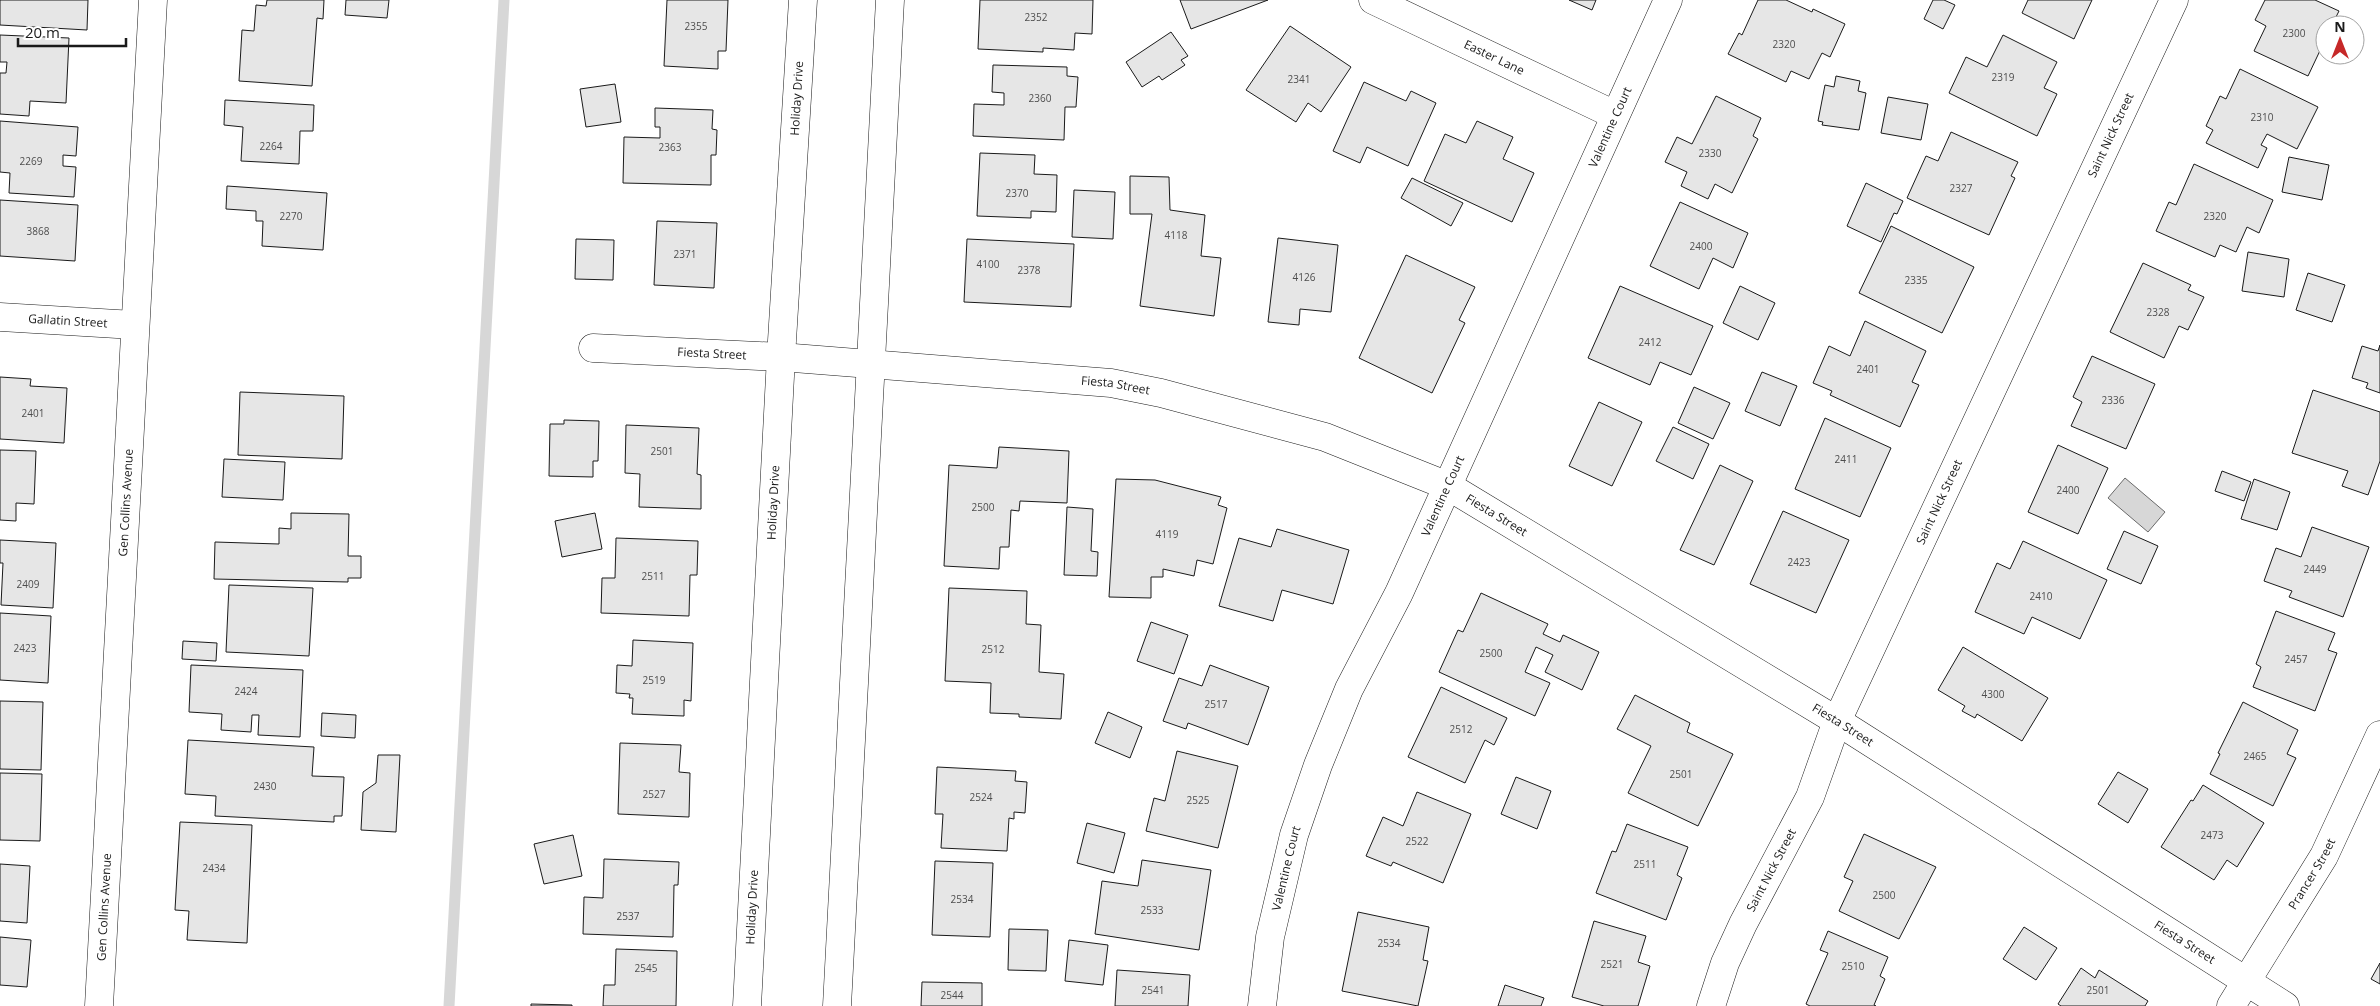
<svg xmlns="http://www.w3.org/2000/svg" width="2380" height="1006" font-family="'Open Sans',sans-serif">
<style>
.water{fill:#d7d7d7;stroke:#6a6a6a}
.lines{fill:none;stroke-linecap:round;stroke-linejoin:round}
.stream{stroke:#d7d7d7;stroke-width:11}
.building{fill:#e6e6e6;stroke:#1a1a1a}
.minor-casing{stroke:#1a1a1a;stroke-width:29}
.tertiary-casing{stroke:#1a1a1a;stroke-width:29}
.minor{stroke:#fff;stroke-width:28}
.tertiary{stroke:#fff;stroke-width:28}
.labels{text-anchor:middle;stroke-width:4;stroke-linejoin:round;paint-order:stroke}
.number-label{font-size:10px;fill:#4d4d4d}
.street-label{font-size:12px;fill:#1a1a1a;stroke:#fff}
</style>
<rect width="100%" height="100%" fill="#fff"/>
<path class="water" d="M2125 478 2165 512 2148 532 2108 498Z"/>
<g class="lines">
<path class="stream" d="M449 1006 504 0"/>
</g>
<path class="building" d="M0 0H88L87 30 0 25Z
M267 0H324L323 19 317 18 312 86 239 81 242 30 254 31 256 5 266 6Z
M346 0H389L387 18 345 15Z
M667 0H728L726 51H718V69L664 66Z
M980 0H1093L1092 34 1075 33 1074 50 1043 48V52L978 49Z
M1180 0H1268L1191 29Z
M1569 0H1596L1592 10Z
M1758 0H1786L1812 12 1813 9 1845 24 1830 57 1822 53 1809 79 1791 71 1786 82 1728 54 1739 33 1742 35Z
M1933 0H1944L1955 5 1943 29 1924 19Z
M2028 0H2092L2074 39 2022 13Z
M2265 0H2315L2339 11 2332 25H2325V40L2308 76 2254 51 2266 26 2255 20Z
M1290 26 1351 67 1321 112 1308 103 1296 122 1246 90Z
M1171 32 1188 56 1181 60 1185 65 1162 80 1159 76 1142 87 1126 62Z
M0 35 69 38 66 103 30 101 29 116 0 114V73H6L7 62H0Z
M2003 35 2057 62 2044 88 2057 94 2037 136 1949 93 1966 57 1987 67Z
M993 65 1067 67V76L1078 77 1076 107H1065L1064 140 973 136 974 104 1004 105V93L992 92Z
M2240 69 2318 107 2297 149 2267 134 2261 145 2267 148 2258 168 2206 143 2213 130 2206 126 2220 96 2226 99Z
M1836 76 1860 81 1858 91 1866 93 1859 130 1822 125 1823 122 1818 121 1825 85 1834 87Z
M1364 82 1406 101 1411 91 1436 103 1408 166 1367 147 1360 163 1333 151Z
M615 84 621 122 586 127 580 89Z
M1716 96 1761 118 1753 136 1758 139 1732 193 1715 184 1708 199 1681 186 1687 172 1665 162 1677 137 1692 144Z
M1888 97 1928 104 1921 140 1881 133Z
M225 100 314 105 313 131H300L299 164 241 161 243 127 224 125Z
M655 108 713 110 712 129 717 130 716 155H711V185L623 183 624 137 660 138V127H655Z
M0 121 78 127 76 156 63 155V166L76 167 74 197 9 193 10 173 0 172Z
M1477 121 1513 137 1503 159 1534 173 1512 222 1424 181 1445 134 1466 143Z
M1951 132 2018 162 2011 176 2015 178 1989 235 1907 198 1926 156 1938 161Z
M980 153 1035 155 1034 174 1057 175 1056 212 1031 211V218L977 216Z
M2289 157 2329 165 2322 200 2282 192Z
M2194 164 2273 200 2259 233 2247 227 2236 252 2220 245 2215 257 2156 231 2169 202 2176 205Z
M1130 176 1169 177 1170 210 1205 215 1201 256 1221 258 1214 316 1140 306 1152 214H1130Z
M1412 178 1463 203 1451 226 1401 198Z
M1866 183 1903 201 1897 214 1894 213 1881 242 1847 226Z
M227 186 327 193 323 250 262 246 263 221H256V211L226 209Z
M1074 190 1115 192 1113 239 1072 237Z
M0 200 78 205 75 261 0 256Z
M1680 202 1748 233 1733 268 1713 258 1699 289 1650 266Z
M657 221 717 223 714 288 654 285Z
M1891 226 1974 267 1942 333 1859 293Z
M1278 238 1338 245 1331 312 1300 309 1299 325 1268 322Z
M576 239 614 240 613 280 575 279Z
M967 239 1074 244 1071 307 964 302Z
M2248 252 2289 259 2284 297 2242 291Z
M1406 255 1475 287 1459 320 1465 323 1432 393 1359 358Z
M2143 263 2191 285 2188 290 2204 297 2188 330 2179 326 2164 358 2110 332Z
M2308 273 2345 285 2332 322 2296 310Z
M1620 286 1713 326 1691 375 1660 362 1650 385 1588 358Z
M1740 286 1775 303 1758 340 1723 323Z
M1865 321 1926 351 1912 382 1919 385 1900 427 1830 395 1832 391 1813 383 1829 346 1850 356Z
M2380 345V393L2366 388 2368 383 2352 378 2362 346 2378 351Z
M2092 356 2155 384 2126 449 2071 426 2082 402 2073 397Z
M1762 372 1797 386 1780 426 1745 411Z
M0 377 31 379 30 386 67 388 64 443 0 439Z
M1694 387 1730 403 1713 439 1678 423Z
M2313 390 2380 412V461L2368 495 2342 486 2348 471 2292 453Z
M240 392 344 396 342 459 238 455Z
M1599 402 1642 422 1612 486 1569 466Z
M1825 418 1891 448 1860 517 1795 489Z
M564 420 599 421 598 461H593V477L549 476 550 424H564Z
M626 425 699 428 697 474 701 475V509L639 507 640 474 625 473Z
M1673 427 1709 444 1693 479 1656 461Z
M2058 445 2108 468 2078 534 2028 512Z
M999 447 1069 451 1067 503 1020 501 1019 511 1011 510 1009 547H1000L999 569 944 566 949 465 997 468Z
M0 450 36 451 34 504 16 503V521L0 520Z
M224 459 285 462 283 500 222 497Z
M1720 465 1753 481 1714 565 1680 550Z
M2222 471 2251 482 2244 501 2215 491Z
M1116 479 1155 480 1221 497 1218 505 1227 508 1213 564 1197 560 1194 576 1163 569V577H1151V598L1109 597Z
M2254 479 2290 492 2277 530 2241 519Z
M1067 507 1093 509 1091 551 1098 552 1097 576 1064 575Z
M1783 511 1849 540 1816 613 1750 584Z
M291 513 349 514 348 556H361V578H348V582L214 579 215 542 279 544V528L291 529Z
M595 513 602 549 562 557 555 521Z
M2312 527 2369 547 2343 617 2289 597 2292 591 2264 581 2276 548 2301 557Z
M1277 529 1349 550 1333 604 1282 590 1273 621 1219 606 1239 538 1271 547Z
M2124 531 2158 546 2141 584 2107 569Z
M616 538 698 541 697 575H690L689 616 601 613 602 578H615Z
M0 540 56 543 53 608 1 605 3 563H0Z
M2023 541 2107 580 2080 639 2032 617 2024 634 1975 612 1997 563 2010 569Z
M229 585 313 588 309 656 226 652Z
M949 588 1027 591 1026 624 1041 625 1039 672 1064 674 1061 719 1019 717V714L990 713 991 683 945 681Z
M1481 593 1548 624 1543 634 1560 642 1563 635 1599 652 1582 690 1545 672 1553 655 1536 647 1525 672 1550 683 1535 716 1439 672 1458 630 1463 632Z
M2276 611 2335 633 2328 650 2337 653 2315 711 2253 687 2261 667 2256 664Z
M0 613 51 616 48 683 0 680Z
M1151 622 1188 635 1174 674 1137 661Z
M633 640 693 643 691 701 684 700V716L632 714 633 698H629L630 694 616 693 617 665 632 666Z
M183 641 217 643 216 661 182 659Z
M1963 647 2048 698 2022 741 1977 714 1975 718 1962 711 1965 706 1938 690Z
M191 665 303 670 300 737 258 735 259 715H252L251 732 221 730 222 714 189 712Z
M1210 665 1269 687 1248 745 1188 723 1186 729 1163 721 1179 678 1202 686Z
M1441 687 1507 718 1494 745 1485 740 1465 783 1408 757Z
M1635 695 1690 723 1687 732 1733 754 1698 826 1628 793 1651 746 1617 729Z
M0 701 43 702 41 770 0 769Z
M2243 702 2298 730 2287 754 2296 758 2273 806 2210 774 2220 754 2218 753Z
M1108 712 1142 727 1130 758 1095 743Z
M322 713 356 715 355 738 321 736Z
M188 740 314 747 312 776 344 777 342 816H334V822L215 816 216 796 185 794Z
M620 743 681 745 679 772 690 773 689 817 618 814Z
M1177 751 1238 766 1218 848 1146 831 1154 798 1165 801Z
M378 755H400L396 832 361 830 363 792 376 783Z
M937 767 1016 771 1015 781 1027 782 1025 813 1014 812V819L1009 818 1007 851 941 848 943 814H935Z
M2118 772 2148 789 2128 823 2098 804Z
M0 773 42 774 40 841 0 840Z
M1516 777 1551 791 1537 829 1501 814Z
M2203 785 2264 823 2237 867 2227 860 2214 880 2161 847 2191 800 2193 801Z
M1417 792 1471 814 1443 883 1393 862 1391 866 1366 856 1383 817 1403 826Z
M180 822 252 825 247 943 187 940 189 911 175 910Z
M1087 823 1125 833 1114 873 1077 863Z
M1627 824 1688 847 1677 875 1682 878 1666 920 1596 893 1612 851 1616 852Z
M1864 834 1936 867 1899 939 1839 911 1853 881 1844 877Z
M573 835 582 876 544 884 534 844Z
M604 859 679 862 678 885H674L673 937 583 934 584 897 603 898Z
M1142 860 1211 870 1199 950 1095 934 1102 881 1138 886Z
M935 861 993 863 990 937 932 935Z
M0 864 30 866 27 923 0 921Z
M1358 912 1429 927 1423 960 1428 961 1418 1006 1342 991Z
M1594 921 1646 936 1638 962 1650 966 1638 1006H1604L1572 997Z
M2024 927 2057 948 2036 980 2003 959Z
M1009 929 1048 930 1046 971 1008 970Z
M1828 931 1888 957 1880 976 1885 979 1874 1005 1876 1006H1810L1806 1004 1828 953 1820 950Z
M0 937 31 940 27 987 0 985Z
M1069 940 1108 945 1103 985 1065 981Z
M616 949 677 951 676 1006H603L604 985H615Z
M2380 963V984L2371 979Z
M2081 968 2095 978 2099 970 2148 1001 2145 1006H2061L2058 1004Z
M1117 970 1190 975 1188 1006H1115Z
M922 982 982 983V1006H921Z
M1505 985 1544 998 1541 1006H1498Z
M531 1004 572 1005V1006H531Z"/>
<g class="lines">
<g class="minor-casing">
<g id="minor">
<path id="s1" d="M1373 0 1615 115"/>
<path id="s2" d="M0 317 134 325"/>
<path id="s3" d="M593 348 781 357 1111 383 1161 393 1325 437 1448 486 1837 721 2285 1006"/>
<path id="s4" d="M99 1006 153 0"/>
<path id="s5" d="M1262 1006 1270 937 1294 835 1318 765 1349 689 1399 593 1668 0"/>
<path id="s6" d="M1711 1006 1725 963 1743 924 1810 797 1837 721 2174 0"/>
<path id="s7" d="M2231 1006 2324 856 2380 735"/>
</g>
</g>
<g class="tertiary-casing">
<g id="tertiary">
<path id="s8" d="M747 1006 781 357 803 0"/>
<path d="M837 1006 890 0"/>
</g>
</g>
<use href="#minor" class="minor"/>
<use href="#tertiary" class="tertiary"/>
</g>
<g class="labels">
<g class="number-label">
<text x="1036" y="21">2352</text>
<text x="696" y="30">2355</text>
<text x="2294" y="37">2300</text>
<text x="1784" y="48">2320</text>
<text x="2003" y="81">2319</text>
<text x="1299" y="83">2341</text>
<text x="1040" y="102">2360</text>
<text x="2262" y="121">2310</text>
<text x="271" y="150">2264</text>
<text x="670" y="151">2363</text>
<text x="1710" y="157">2330</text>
<text x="31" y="165">2269</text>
<text x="1961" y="192">2327</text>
<text x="1017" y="197">2370</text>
<text x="291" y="220">2270</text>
<text x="2215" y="220">2320</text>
<text x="38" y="235">3868</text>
<text x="1176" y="239">4118</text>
<text x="1701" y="250">2400</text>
<text x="685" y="258">2371</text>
<text x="988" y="268">4100</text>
<text x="1029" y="274">2378</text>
<text x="1304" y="281">4126</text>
<text x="1916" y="284">2335</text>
<text x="2158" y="316">2328</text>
<text x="1650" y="346">2412</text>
<text x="1868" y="373">2401</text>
<text x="2113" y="404">2336</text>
<text x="33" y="417">2401</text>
<text x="662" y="455">2501</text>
<text x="1846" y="463">2411</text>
<text x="2068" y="494">2400</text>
<text x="983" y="511">2500</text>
<text x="1167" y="538">4119</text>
<text x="1799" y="566">2423</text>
<text x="2315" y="573">2449</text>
<text x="653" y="580">2511</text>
<text x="28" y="588">2409</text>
<text x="2041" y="600">2410</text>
<text x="25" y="652">2423</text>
<text x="993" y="653">2512</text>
<text x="1491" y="657">2500</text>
<text x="2296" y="663">2457</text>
<text x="654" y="684">2519</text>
<text x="246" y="695">2424</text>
<text x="1993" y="698">4300</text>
<text x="1216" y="708">2517</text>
<text x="1461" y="733">2512</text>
<text x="2255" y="760">2465</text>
<text x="1681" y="778">2501</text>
<text x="265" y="790">2430</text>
<text x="654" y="798">2527</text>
<text x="981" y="801">2524</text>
<text x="1198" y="804">2525</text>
<text x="2212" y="839">2473</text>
<text x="1417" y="845">2522</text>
<text x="1645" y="868">2511</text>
<text x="214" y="872">2434</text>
<text x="1884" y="899">2500</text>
<text x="962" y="903">2534</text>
<text x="1152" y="914">2533</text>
<text x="628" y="920">2537</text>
<text x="1389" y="947">2534</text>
<text x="1612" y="968">2521</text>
<text x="1853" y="970">2510</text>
<text x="646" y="972">2545</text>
<text x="1153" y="994">2541</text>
<text x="2098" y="994">2501</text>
<text x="952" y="999">2544</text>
</g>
<g class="street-label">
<text dy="4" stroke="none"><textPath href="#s1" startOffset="134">Easter Lane</textPath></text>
<text dy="4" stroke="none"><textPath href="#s8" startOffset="909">Holiday Drive</textPath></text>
<text dy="4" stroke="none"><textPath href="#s5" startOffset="950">Valentine Court</textPath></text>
<text dy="4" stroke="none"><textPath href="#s6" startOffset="959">Saint Nick Street</textPath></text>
<text dy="4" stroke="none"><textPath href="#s2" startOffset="68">Gallatin Street</textPath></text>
<text dy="4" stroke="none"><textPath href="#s3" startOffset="119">Fiesta Street</textPath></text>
<text dy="4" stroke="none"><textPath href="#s3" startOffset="524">Fiesta Street</textPath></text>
<text dy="4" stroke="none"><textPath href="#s5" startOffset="545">Valentine Court</textPath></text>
<text dy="4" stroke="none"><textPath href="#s6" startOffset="554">Saint Nick Street</textPath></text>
<text dy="4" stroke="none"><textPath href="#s4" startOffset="504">Gen Collins Avenue</textPath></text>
<text dy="4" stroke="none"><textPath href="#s8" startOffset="504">Holiday Drive</textPath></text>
<text dy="4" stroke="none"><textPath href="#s3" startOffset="929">Fiesta Street</textPath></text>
<text dy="4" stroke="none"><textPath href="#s3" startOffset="1334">Fiesta Street</textPath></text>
<text dy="4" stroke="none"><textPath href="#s5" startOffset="140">Valentine Court</textPath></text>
<text dy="4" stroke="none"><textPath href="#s6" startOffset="149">Saint Nick Street</textPath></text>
<text dy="4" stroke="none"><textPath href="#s7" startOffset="155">Prancer Street</textPath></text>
<text dy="4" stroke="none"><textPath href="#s4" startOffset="99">Gen Collins Avenue</textPath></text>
<text dy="4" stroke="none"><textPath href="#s8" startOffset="99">Holiday Drive</textPath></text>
<text dy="4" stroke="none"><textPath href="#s3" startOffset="1739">Fiesta Street</textPath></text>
</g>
</g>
<g transform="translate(2340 40)"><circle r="24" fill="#ffffff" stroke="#a3a3a3"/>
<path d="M0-4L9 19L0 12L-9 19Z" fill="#c62828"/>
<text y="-8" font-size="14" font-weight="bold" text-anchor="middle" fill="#1a1a1a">N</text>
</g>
<path d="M18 38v8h108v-8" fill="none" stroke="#1a1a1a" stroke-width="2.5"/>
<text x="25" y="38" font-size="15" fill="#1a1a1a" stroke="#ffffff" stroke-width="4" paint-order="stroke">20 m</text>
</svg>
